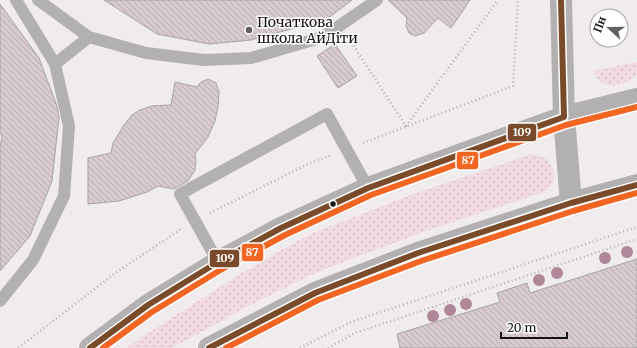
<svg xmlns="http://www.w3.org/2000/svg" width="637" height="348" font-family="Merriweather,serif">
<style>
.grass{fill:url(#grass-dots)}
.building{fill:url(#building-back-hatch);stroke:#a7a4a5}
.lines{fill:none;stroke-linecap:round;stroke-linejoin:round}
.path{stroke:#b4b1b2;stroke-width:2.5;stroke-dasharray:1 3;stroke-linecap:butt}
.service{stroke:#b3b0b2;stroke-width:12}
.secondary{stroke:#b2b0b1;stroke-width:22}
.bus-1-casing{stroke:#fff;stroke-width:9}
.bus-2-casing{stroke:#fff;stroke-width:9}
.bus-1{stroke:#7a4b2a;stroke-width:6}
.bus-2{stroke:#f26522;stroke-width:6}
.tree{fill:#b08798}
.poi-dot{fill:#646061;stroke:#fff;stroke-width:1.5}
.bus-dot{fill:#181516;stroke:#fff;stroke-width:1.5}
.labels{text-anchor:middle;stroke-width:3;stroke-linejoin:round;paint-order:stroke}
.poi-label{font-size:14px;fill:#181516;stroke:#fff;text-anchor:start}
.line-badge{stroke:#fff;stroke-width:1.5}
.badge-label{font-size:11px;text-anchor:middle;font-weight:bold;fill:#fff}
</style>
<defs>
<pattern id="grass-dots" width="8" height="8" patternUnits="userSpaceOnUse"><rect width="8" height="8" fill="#f3dbe3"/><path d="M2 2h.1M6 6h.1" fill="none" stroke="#d0bbc2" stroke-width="1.8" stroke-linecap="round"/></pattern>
<pattern id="building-back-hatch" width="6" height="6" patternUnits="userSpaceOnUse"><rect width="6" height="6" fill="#d8cbd0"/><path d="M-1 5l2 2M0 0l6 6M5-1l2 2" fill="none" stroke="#b9adb2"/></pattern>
</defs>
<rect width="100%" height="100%" fill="#f0ebed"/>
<path class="grass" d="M637 62V74C628 84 612 90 600 81 597 79 595 74 593 71Z
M532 154 547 159 554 171 553 183 544 192 426 231 322 270 254 303 172 348H127L136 341 240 274 308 235 413 194Z"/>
<path class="building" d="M104 0H352L327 19 251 40 209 44 157 34Z
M388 0H470L451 28 438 18 424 33 415 36 409 33 406 26 407 18Z
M0 4 39 58 57 106 59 117 52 181 30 236 0 271V146L2 138 0 131Z
M335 44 357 76 338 88 317 56Z
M208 79 216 83 219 92 218 107 215 121 208 137 195 154 196 162 195 170 188 181 174 189 158 186 147 192 119 201 88 204V158L111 153 113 143 124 125 132 115 140 110 152 106 171 105 175 82 197 87 201 82Z
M637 259V348H400L397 334 500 302 497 293 527 283 530 293Z"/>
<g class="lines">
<path class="path" d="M349 39 406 126 498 0
M363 143 513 86 518 0
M210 213 310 163 332 155
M18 348 114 274 181 229
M300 348 351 322 637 227
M328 348 355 333 637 239
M633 348 635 347"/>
<path class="service" d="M38 0 89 37 146 53 204 60 251 58 323 37 377 0
M55 64 89 37
M218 262 180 194 327 114 368 188
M0 301 33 260 64 196 69 126 55 64 16 0"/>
<path class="secondary" d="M561 0 564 117 571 203
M90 348 148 305 218 262 281 228 331 205 368 188 564 117 637 99
M209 348 315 293 418 253 571 203 637 185"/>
<g class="bus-1-casing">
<path id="bus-1" d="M90 348 148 305 218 262 281 228 368 188 564 117 561 0
M209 348 315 293 418 253 571 203 637 185"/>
</g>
<g class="bus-2-casing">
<path id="bus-2" d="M103 348 152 312 222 269 285 235 371 195 566 125 637 107
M226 348 318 300 421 261 573 211 637 193"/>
</g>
<use href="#bus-1" class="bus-1"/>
<use href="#bus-2" class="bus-2"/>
</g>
<g class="tree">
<circle cx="627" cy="252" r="6"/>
<circle cx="605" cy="258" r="6"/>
<circle cx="557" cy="273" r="6"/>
<circle cx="539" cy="280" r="6"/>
<circle cx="466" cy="304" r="6"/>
<circle cx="450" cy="310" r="6"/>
<circle cx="433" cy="316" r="6"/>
</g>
<circle class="poi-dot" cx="249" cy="30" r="4"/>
<circle class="bus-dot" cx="333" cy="204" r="3.5"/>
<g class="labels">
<g class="poi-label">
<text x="257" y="27">Початкова<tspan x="257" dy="16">школа АйДіти</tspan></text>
</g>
</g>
<g class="line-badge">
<rect x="507" y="123" width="30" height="19" rx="4" fill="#7a4b2a"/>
<rect x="456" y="151" width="23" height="19" rx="4" fill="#f26522"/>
<rect x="241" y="243" width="23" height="19" rx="4" fill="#f26522"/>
<rect x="209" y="249" width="31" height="19" rx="4" fill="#7a4b2a"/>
</g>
<g class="badge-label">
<text x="522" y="136">109</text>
<text x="468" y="164">87</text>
<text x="252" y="256">87</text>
<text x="225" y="262">109</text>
</g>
<g transform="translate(609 28) rotate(291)"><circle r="19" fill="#ffffff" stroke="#a3a1a2"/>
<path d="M0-3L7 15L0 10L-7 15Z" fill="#646061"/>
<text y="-6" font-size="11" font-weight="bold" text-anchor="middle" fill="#181516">Пн</text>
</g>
<path d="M501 332v6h66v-6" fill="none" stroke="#181516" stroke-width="2"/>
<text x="507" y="332" font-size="12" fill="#181516" stroke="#ffffff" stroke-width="3" paint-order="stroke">20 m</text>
</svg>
